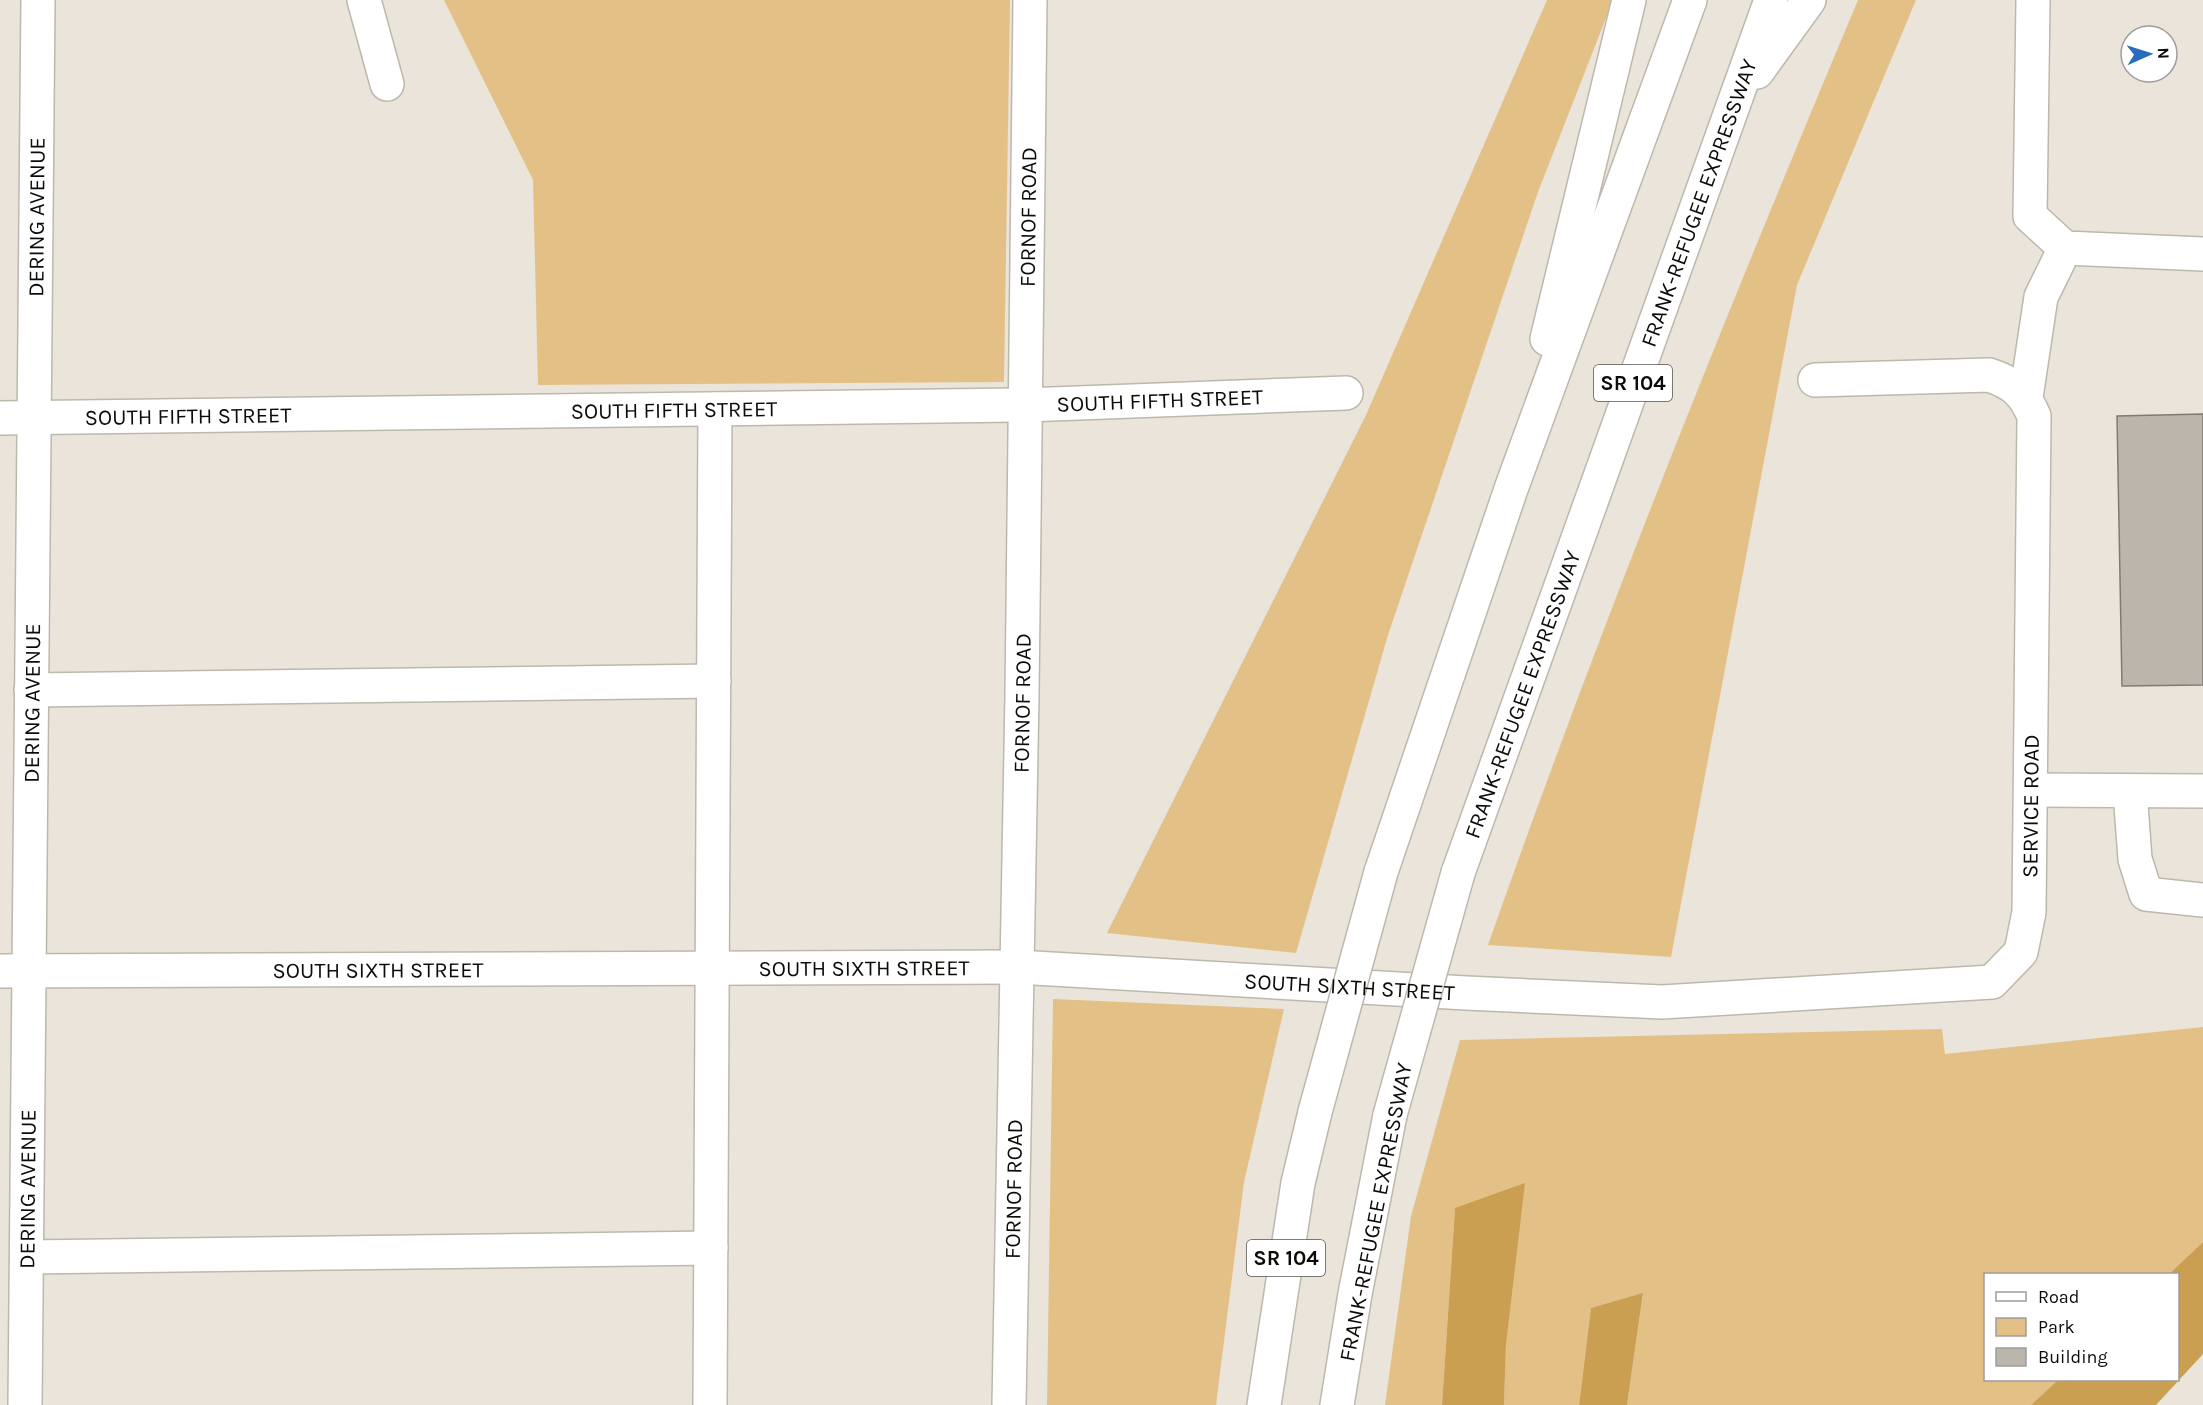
<svg xmlns="http://www.w3.org/2000/svg" width="2203" height="1405" font-family="Karla,sans-serif">
<style>
.green{fill:#e3c186}
.forest{fill:#ca9f51}
.building{fill:#bbb5ac;stroke:#807b72;stroke-width:1.5}
.lines{fill:none;stroke-linecap:round;stroke-linejoin:round}
.minor-casing{stroke:#bdb8ae;stroke-width:36}
.highway-casing{stroke:#bdb8ae;stroke-width:36}
.minor{stroke:#fff;stroke-width:33}
.highway{stroke:#fff;stroke-width:33}
.highway-bridge-casing{stroke:#bdb8ae;stroke-width:36;stroke-linecap:butt}
.highway-bridge{stroke:#fff;stroke-width:33}
.labels{text-anchor:middle;stroke-width:4.5;stroke-linejoin:round;paint-order:stroke}
.shield{fill:#fff;stroke:#565452;stroke-width:1.5}
.shield-label{font-size:21px;font-weight:bold;fill:#0d0b08}
.street-label{font-size:22px;fill:#0d0b08;stroke:#fff}
</style>
<rect width="100%" height="100%" fill="#eae4da"/>
<path class="green" d="M444 0H1010L1004 382 538 385 533 180Z
M1547 0H1613L1538 192 1388 635 1296 953 1107 933 1366 415Z
M1858 0H1916L1797 285 1671 957 1488 945C1600 626 1727 312 1858 0Z
M1053 999 1284 1009 1244 1182 1216 1405H1047Z
M2203 1027V1242L2169 1274H1986V1380H2058L2031 1405H1627L1643 1294 1591 1308 1579 1405H1504L1506 1344 1455 1208 1442 1405H1385L1411 1216 1460 1040 1942 1029 1945 1054Z"/>
<path class="forest" d="M1525 1183 1506 1344 1504 1405H1442L1455 1208Z
M2203 1242V1354L2156 1405H2031L2058 1380H2178V1274H2169Z
M1643 1293 1627 1405H1579L1591 1308Z"/>
<path class="building" d="M2203 414V685L2122 686 2117 416Z"/>
<g class="lines">
<g class="minor-casing">
<g id="minor">
<path d="M364 0 387 84"/>
<path d="M2033 0 2030 216 2065 248 2203 254"/>
<path d="M2026 397 2041 297 2065 248"/>
<path id="s1" d="M0 418 1025 405 1346 393"/>
<path d="M31 690 714 681"/>
<path d="M2031 790 2203 791"/>
<path d="M2130 791 2135 859 2146 894 2203 900"/>
<path id="s2" d="M0 971 1017 967 1466 993 1662 1002 1992 982 2021 952 2029 912 2034 416C2024 393 2014 383 1989 375L1815 380"/>
<path d="M27 1257 711 1248"/>
<path id="s3" d="M25 1405 38 0"/>
<path d="M710 1405 715 409"/>
<path id="s4" d="M1009 1405 1022 695 1030 0"/>
</g>
</g>
<g class="highway-casing">
<g id="highway">
<path d="M1757 72 1809 0"/>
<path d="M1547 339 1629 0"/>
<path d="M1381 872 1511 489 1690 0"/>
<path id="s5" d="M1458 873 1771 0"/>
<path d="M1264 1405 1298 1183 1315 1112"/>
<path d="M1337 1405 1355 1294 1390 1115"/>
</g>
</g>
<use href="#minor" class="minor"/>
<use href="#highway" class="highway"/>
<g class="highway-bridge-casing">
<path id="highway-bridge" d="M1315 1112 1381 872
M1390 1115 1458 873"/>
</g>
<use href="#highway-bridge" class="highway-bridge"/>
</g>
<g class="labels">
<g class="shield">
<rect x="1594" y="365" width="78" height="36" rx="4.5"/>
<rect x="1247" y="1240" width="78" height="36" rx="4.5"/>
</g>
<g class="shield-label">
<text x="1633" y="390">SR 104</text>
<text x="1286" y="1265">SR 104</text>
</g>
<g class="street-label">
<text dy="8" stroke="none"><textPath href="#s5" startOffset="712">FRANK-REFUGEE EXPRESSWAY</textPath></text>
<text dy="8" stroke="none"><textPath href="#s3" startOffset="1188">DERING AVENUE</textPath></text>
<text dy="8" stroke="none"><textPath href="#s4" startOffset="1188">FORNOF ROAD</textPath></text>
<text dy="8" stroke="none"><textPath href="#s1" startOffset="1160">SOUTH FIFTH STREET</textPath></text>
<text dy="8" stroke="none"><textPath href="#s1" startOffset="674">SOUTH FIFTH STREET</textPath></text>
<text dy="8" stroke="none"><textPath href="#s1" startOffset="188">SOUTH FIFTH STREET</textPath></text>
<text dy="8" stroke="none"><textPath href="#s5" startOffset="190">FRANK-REFUGEE EXPRESSWAY</textPath></text>
<text dy="8" stroke="none"><textPath href="#s3" startOffset="702">DERING AVENUE</textPath></text>
<text dy="8" stroke="none"><textPath href="#s4" startOffset="702">FORNOF ROAD</textPath></text>
<text dy="8" stroke="none"><textPath href="#s2" startOffset="2182">SERVICE ROAD</textPath></text>
<text dy="8" stroke="none"><textPath href="#s2" startOffset="864">SOUTH SIXTH STREET</textPath></text>
<text dy="8" stroke="none"><textPath href="#s2" startOffset="378">SOUTH SIXTH STREET</textPath></text>
<text dy="8" stroke="none"><textPath href="#s2" startOffset="1350">SOUTH SIXTH STREET</textPath></text>
<text dy="8" stroke="none"><textPath href="#s3" startOffset="216">DERING AVENUE</textPath></text>
<text dy="8" stroke="none"><textPath href="#s4" startOffset="216">FORNOF ROAD</textPath></text>
<text transform="translate(1375 1212) rotate(-79)" y="8">FRANK-REFUGEE EXPRESSWAY</text>
</g>
</g>
<rect x="1984" y="1273" width="195" height="108" fill="#ffffff" stroke="#9e9d9c" stroke-width="1.5"/>
<rect x="1996" y="1292" width="30" height="9" fill="#ffffff" stroke="#9e9d9c" stroke-width="1.5"/>
<text x="2038" y="1303" font-size="18" fill="#0d0b08">Road</text>
<rect x="1996" y="1318" width="30" height="18" fill="#e3c186" stroke="#9e9d9c" stroke-width="1.5"/>
<text x="2038" y="1333" font-size="18" fill="#0d0b08">Park</text>
<rect x="1996" y="1348" width="30" height="18" fill="#bbb5ac" stroke="#9e9d9c" stroke-width="1.5"/>
<text x="2038" y="1363" font-size="18" fill="#0d0b08">Building</text>
<g transform="translate(2149 54) rotate(87)"><circle r="28" fill="#ffffff" stroke="#9e9d9c" stroke-width="1.5"/>
<path d="M0-4.5L10 22L0 15L-10 22Z" fill="#286cbd"/>
<text y="-9" font-size="16" font-weight="bold" text-anchor="middle" fill="#0d0b08">N</text>
</g>
</svg>
